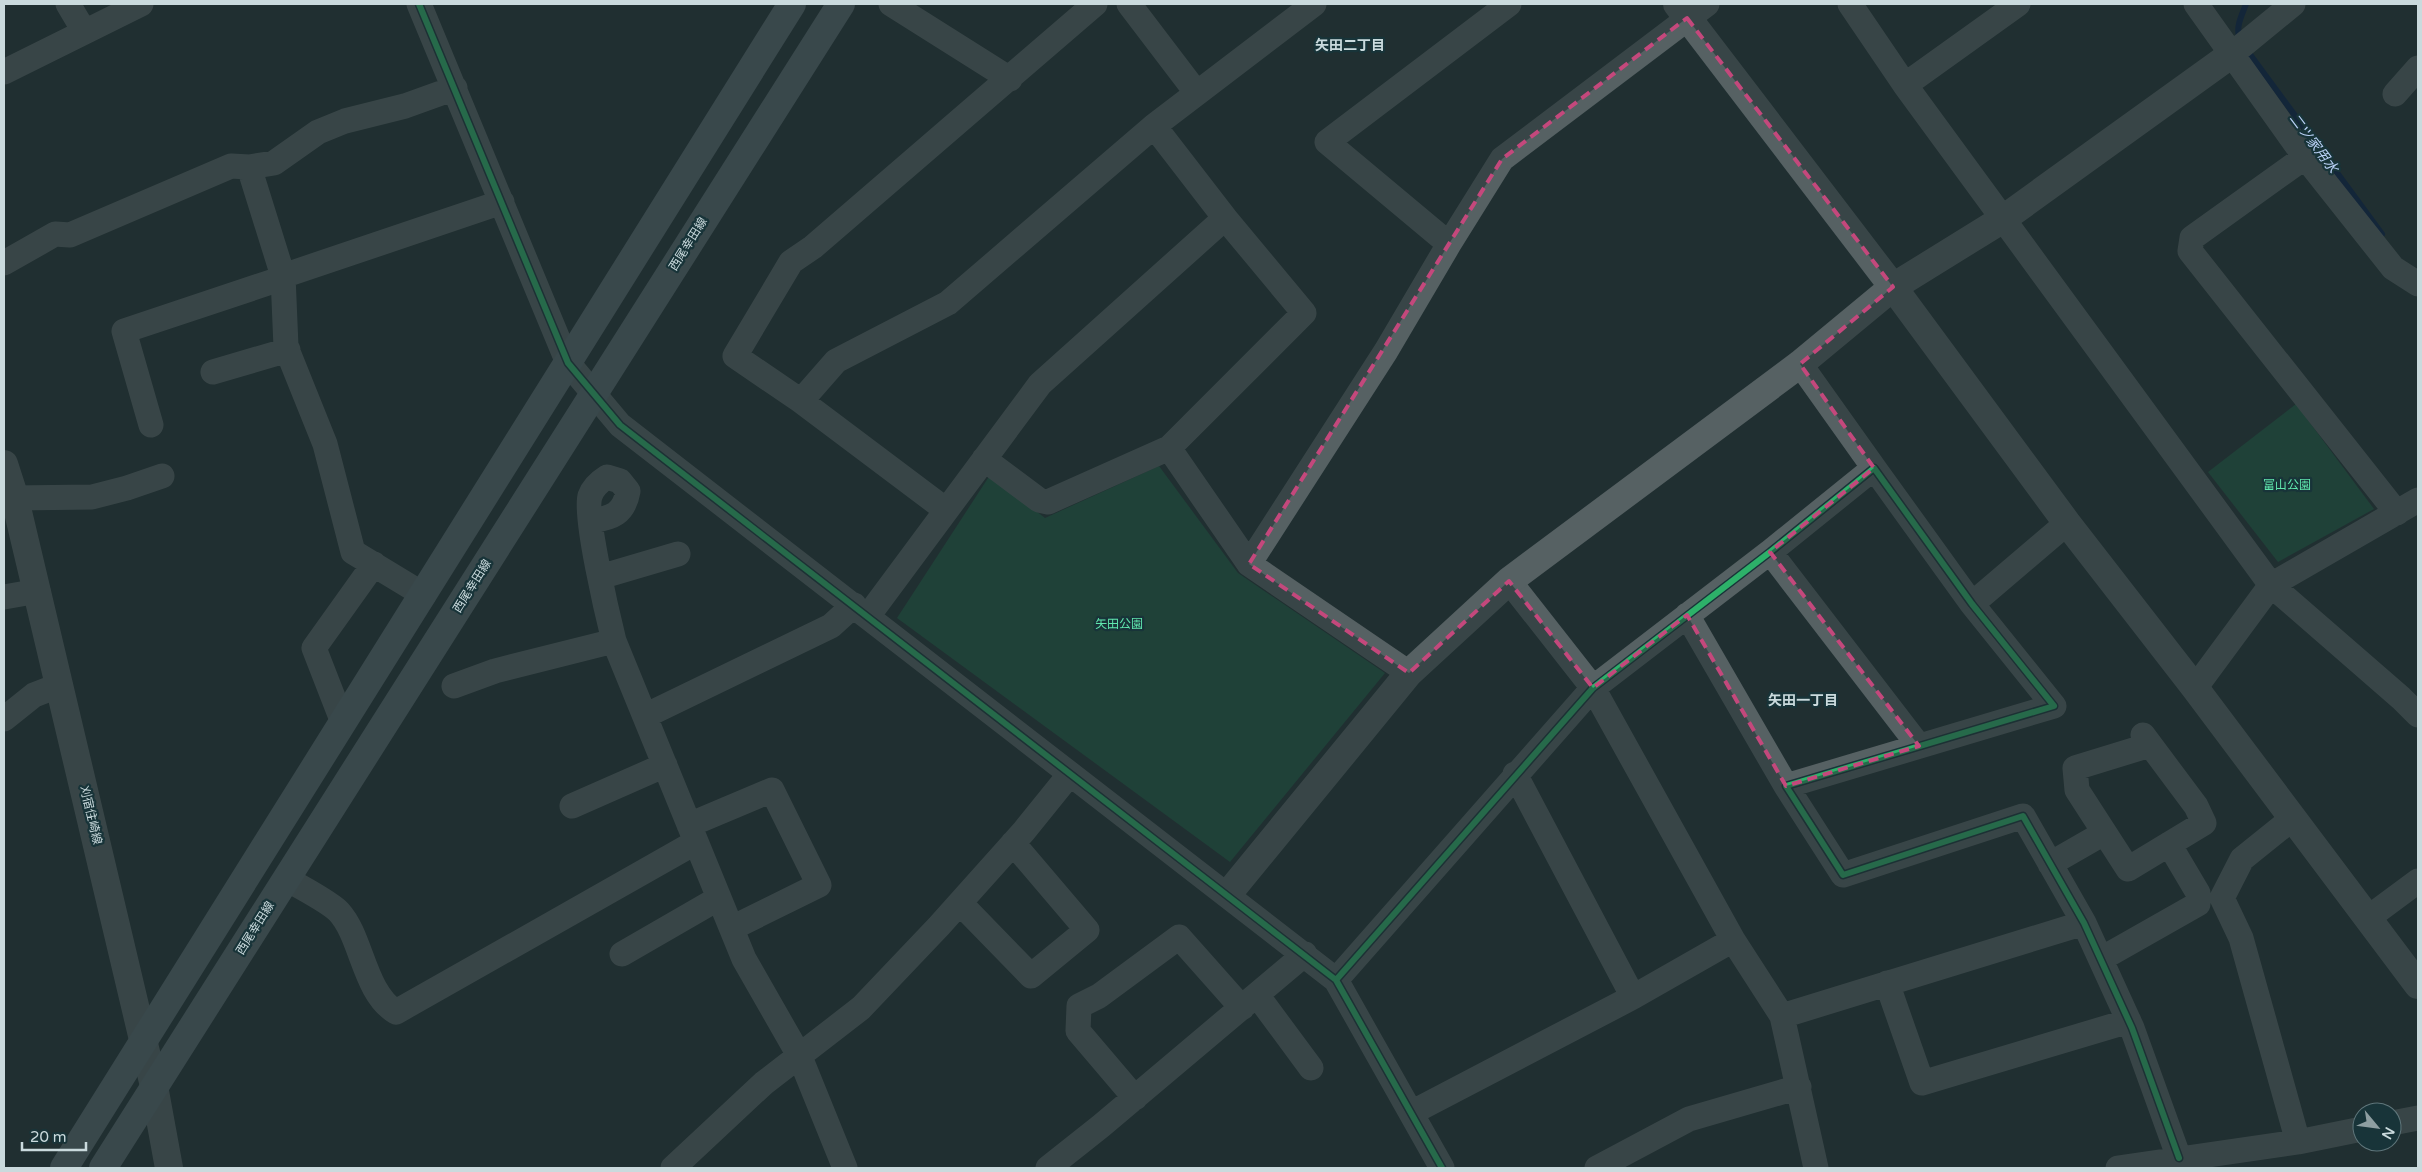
<svg xmlns="http://www.w3.org/2000/svg" width="2422" height="1172" font-family="'Varela Round','Noto Sans JP',sans-serif">
<style>
.green{fill:#1d5741}
.lines{fill:none;stroke-linecap:round;stroke-linejoin:round}
.stream{stroke:#041b44;stroke-width:6}
.street{stroke:#566163;stroke-width:25}
.secondary{stroke:#566163;stroke-width:28}
.primary{stroke:#57666b;stroke-width:28}
.cycleway-casing{stroke:#183439;stroke-width:9}
.cycleway{stroke:#2db169;stroke-width:6}
.marked{fill:none;stroke:#c4487c;stroke-width:4;stroke-dasharray:10 6;stroke-linejoin:round}
.labels{text-anchor:middle;stroke-width:4.5;stroke-linejoin:round;paint-order:stroke}
.street-label{font-size:12px;fill:#cadadd;stroke:#183439}
.park-label{font-size:12px;fill:#60e7ae;stroke:#183439}
.neighbourhood-label{font-size:14px;font-weight:bold;fill:#cadadd;stroke:#183439}
.water-label{font-size:14px;font-style:italic;fill:#b9d0f5;stroke:#183439}
</style>
<rect width="100%" height="100%" fill="#202f31"/>
<path class="green" d="M2296 404 2374 509 2278 562 2208 472Z
M1159 466 1238 573 1385 673 1230 862 897 618 990 475 1045 518Z"/>
<g class="lines">
<path class="stream" d="M2241 41C2234 29 2242 15 2246 4
M2246 49 2382 234"/>
<path class="street" d="M68 4 84 31
M419 4 568 363 620 425 1336 980 1442 1168
M891 4 1010 79
M1129 4 1196 92
M1850 4 1905 85 2271 585 2401 698 2418 715
M2196 4 2305 157 2393 268 2418 284
M2232 54 2293 4
M4 72 141 4
M1905 85 2018 4
M2395 94 2418 68
M2305 157 2192 238 2190 251 2397 513
M1449 244 1327 142 1509 4
M4 263 55 234 70 235 231 166 249 167
M283 276 249 167 274 163 318 132 345 121 405 106 455 88
M1800 364 1874 468
M213 372 288 350
M801 401 836 361 948 303 1154 126 1314 4
M151 425 124 331 283 278
M1169 448 1304 313 1225 218
M984 459 1039 500 1048 502 1169 448 1249 564 1409 673
M14 498 92 497 127 488 162 476
M946 510 801 401 735 356 791 262 813 247 1095 4
M591 521C612 518 624 514 628 491L620 481 607 477C599 482 593 487 590 496 584 515 608 617 614 641L744 959 800 1057 845 1168
M1770 552 1919 746
M1249 564 1386 351 1449 244 1502 159 1707 4
M600 577 678 554
M1509 581 1593 688 1733 940 1782 1016 1816 1168
M424 595 353 552 325 444 286 347 283 276 502 202
M4 597 38 591
M1972 604 2067 523
M1687 615 1786 786
M868 616 1040 384 1225 218 1154 126
M454 686 495 671 614 641
M2195 688 2271 585 2418 500
M645 716 831 626 854 605
M4 719 34 695 60 685
M342 720 314 648 374 564
M2143 735 2196 806 2204 823 2128 869 2077 790 2075 768 2150 745
M1515 774 1633 997
M572 806 665 765
M2293 818 2242 859 2222 898 2241 938 2298 1142
M689 825 772 790 819 885 732 928
M2050 864 2104 833
M287 879C300 887 330 902 339 912 362 937 364 993 396 1012L696 842
M960 903 1031 976 1087 930 1013 843
M2368 918 2418 881
M622 954 719 898
M2101 959 2198 904V893L2169 844
M1336 980 1593 688 1770 552 1874 468 1972 604 2054 706 1786 786 1843 875 2023 816 2084 923 2132 1028 2179 1158
M1887 983 1922 1083 2129 1021
M1257 995 1311 1068
M1782 1016 2084 923
M1135 1098 1078 1031 1079 1006 1099 996 1179 937 1242 1008
M1411 1113 1633 997 1733 940
M2392 1123 2418 1118
M673 1168 764 1083 861 1008 939 926 1024 831 1070 774
M1048 1168 1101 1126 1305 954
M1597 1168 1689 1119 1799 1087
M2118 1168 2298 1142 2362 1129"/>
<path class="secondary" d="M1677 4 1893 287 2067 523 2195 688 2418 985
M4 464 14 495 154 1086 169 1168
M1228 894 1409 673 1509 581 1800 364 1893 287 2003 219 2232 54"/>
<path class="primary" d="M64 1168 792 4
M103 1168 841 4"/>
<g class="cycleway-casing">
<path id="cycleway" d="M419 4 568 363 620 425 1336 980 1442 1168
M1336 980 1593 688 1770 552 1874 468 1972 604 2054 706 1786 786 1843 875 2023 816 2084 923 2132 1028 2179 1158"/>
</g>
<use href="#cycleway" class="cycleway"/>
</g>
<path d="M0 0H2422V1172H0ZM1687 18 1893 287 1800 364 1874 468 1770 552 1919 746 1786 786 1687 615 1593 688 1509 581 1409 673 1249 564 1502 159Z" fill="#202f31" fill-opacity=".55" fill-rule="evenodd"/>
<path class="marked" d="M1687 18 1893 287 1800 364 1874 468 1770 552 1919 746 1786 786 1687 615 1593 688 1509 581 1409 673 1249 564 1502 159Z"/>
<g class="labels">
<g class="street-label">
<text transform="translate(688 244) rotate(-58)" y="4">西尾幸田線</text>
<text transform="translate(472 586) rotate(-58)" y="4">西尾幸田線</text>
<text transform="translate(91 815) rotate(77)" y="4">刈宿住崎線</text>
<text transform="translate(255 928) rotate(-58)" y="4">西尾幸田線</text>
</g>
<g class="park-label">
<text x="2287" y="489">富山公園</text>
<text x="1119" y="628">矢田公園</text>
</g>
<g class="neighbourhood-label">
<text x="1350" y="50">矢田二丁目</text>
<text x="1803" y="705">矢田一丁目</text>
</g>
<g class="water-label">
<text transform="translate(2314 143) rotate(53)" y="5">二ツ家用水</text>
</g>
</g>
<rect width="2422" height="1172" fill="none" stroke="#cadadd" stroke-width="10"/>
<g transform="translate(2377 1127) rotate(119)"><circle r="24" fill="#183439" stroke="#5f767b"/>
<path d="M0-4L9 19L0 12L-9 19Z" fill="#8e9ea1"/>
<text y="-8" font-size="14" font-weight="bold" text-anchor="middle" fill="#cadadd">N</text>
</g>
<path d="M22 1142v8h64v-8" fill="none" stroke="#cadadd" stroke-width="2.5"/>
<text x="30" y="1142" font-size="15" fill="#cadadd" stroke="#183439" stroke-width="4" paint-order="stroke">20 m</text>
</svg>
